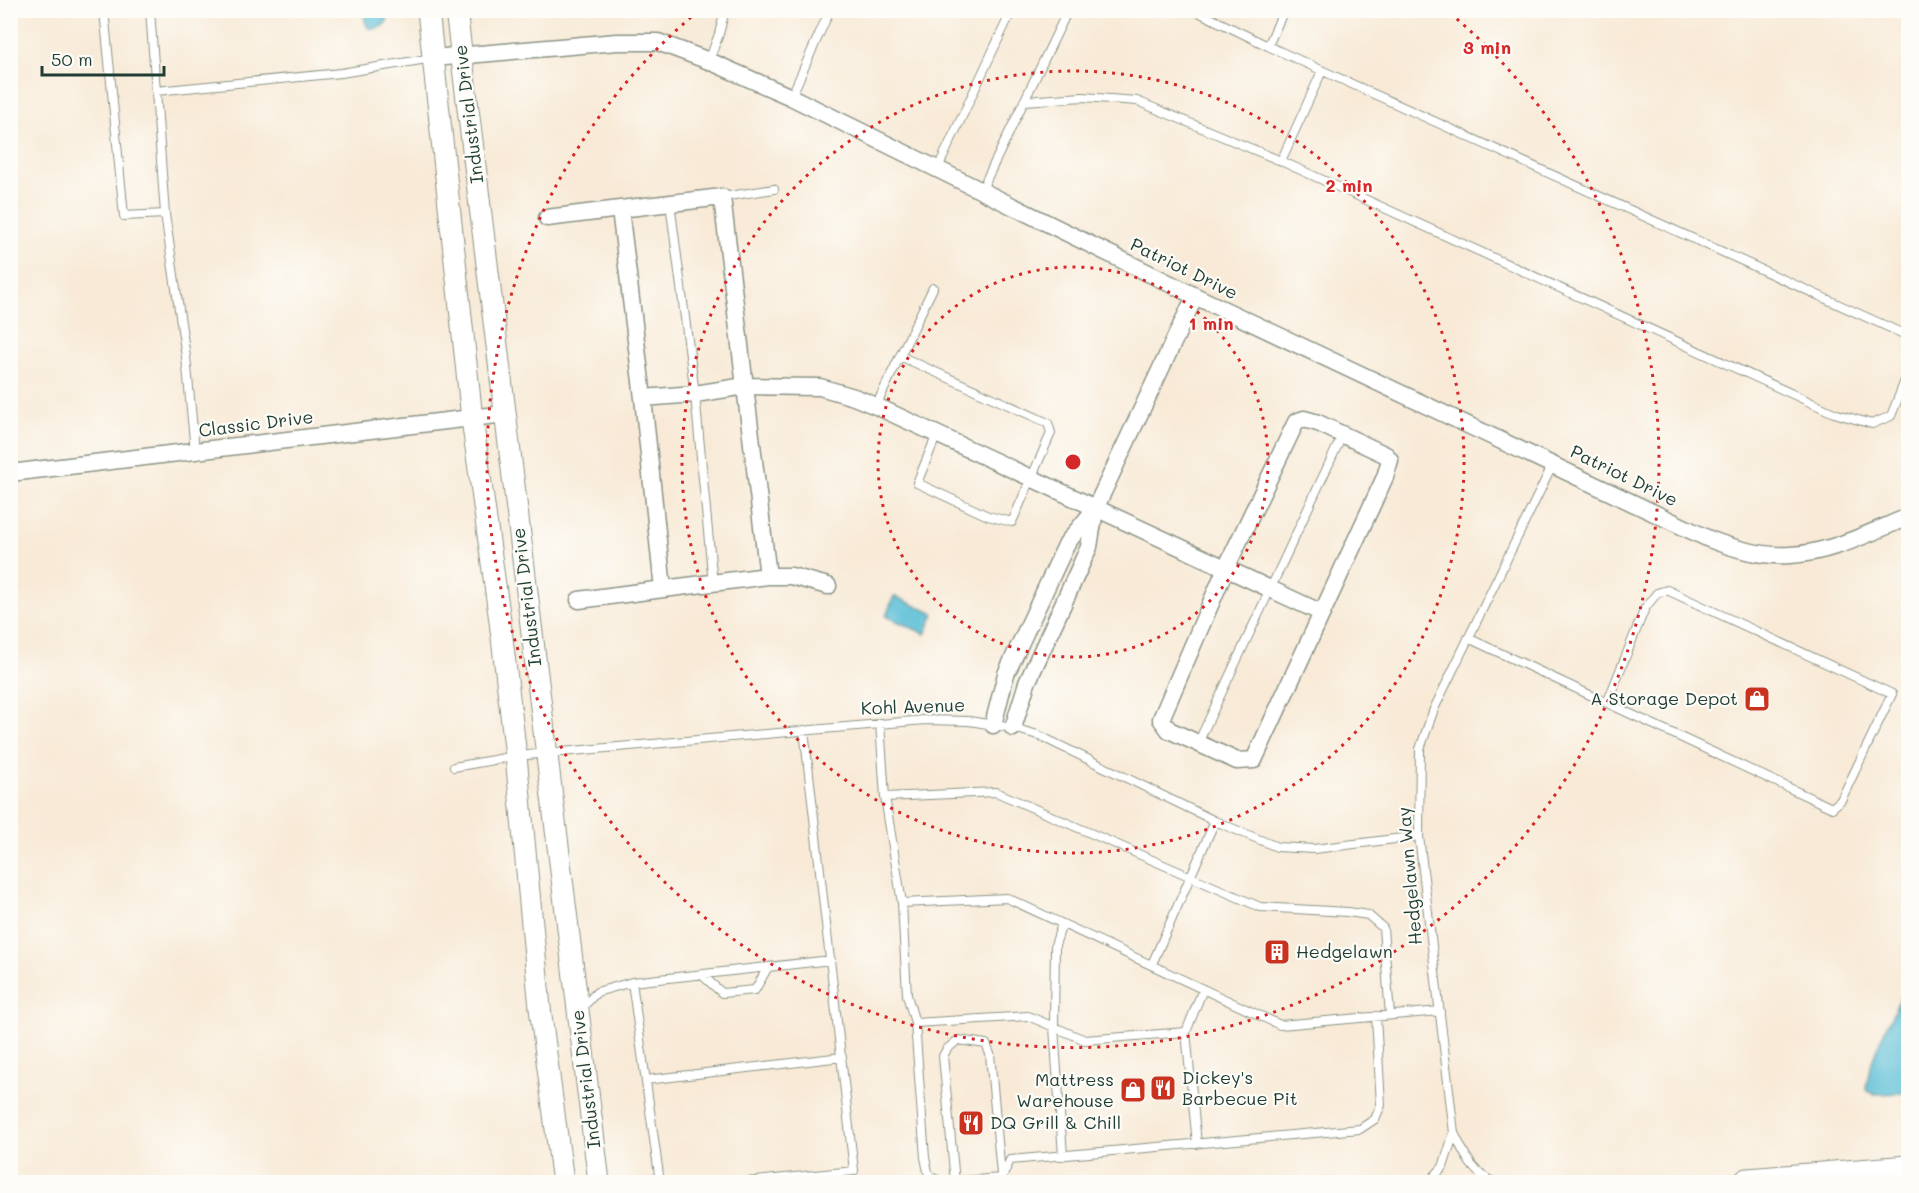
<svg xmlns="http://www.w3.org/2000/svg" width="1919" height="1193" font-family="Mali,sans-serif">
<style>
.water{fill:#58bdd6;stroke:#3c7d85;stroke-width:1.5}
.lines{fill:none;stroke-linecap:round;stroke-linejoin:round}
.service-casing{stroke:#8c9486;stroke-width:10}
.minor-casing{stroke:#8c9486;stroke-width:19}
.tertiary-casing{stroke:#8c9486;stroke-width:23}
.primary-casing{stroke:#8c9486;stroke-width:29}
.service{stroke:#fff;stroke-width:8}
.minor{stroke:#fff;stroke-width:16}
.tertiary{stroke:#fff;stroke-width:21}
.primary{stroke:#fff;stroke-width:27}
.ring{fill:none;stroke:#d62828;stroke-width:3;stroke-dasharray:3 6}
.labels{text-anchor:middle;stroke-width:4.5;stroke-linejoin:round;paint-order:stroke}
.street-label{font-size:18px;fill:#1f3d34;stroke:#fdfcf7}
.poi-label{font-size:18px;fill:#1f3d34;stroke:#fdfcf7;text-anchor:start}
.centre{fill:#d62828;stroke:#fdfcf7;stroke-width:3}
.ring-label{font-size:18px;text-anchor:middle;font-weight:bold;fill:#d62828;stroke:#fdfcf7;stroke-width:4.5;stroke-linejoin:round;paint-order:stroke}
</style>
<rect width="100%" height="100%" fill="#fdfcf7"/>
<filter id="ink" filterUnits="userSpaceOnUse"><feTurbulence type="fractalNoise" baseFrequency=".0167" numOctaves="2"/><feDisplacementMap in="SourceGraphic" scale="12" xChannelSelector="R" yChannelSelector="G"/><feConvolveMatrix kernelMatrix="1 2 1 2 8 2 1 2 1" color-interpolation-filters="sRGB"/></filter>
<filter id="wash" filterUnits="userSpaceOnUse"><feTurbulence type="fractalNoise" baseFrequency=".008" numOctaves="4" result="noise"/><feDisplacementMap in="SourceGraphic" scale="24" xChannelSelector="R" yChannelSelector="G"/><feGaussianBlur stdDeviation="1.35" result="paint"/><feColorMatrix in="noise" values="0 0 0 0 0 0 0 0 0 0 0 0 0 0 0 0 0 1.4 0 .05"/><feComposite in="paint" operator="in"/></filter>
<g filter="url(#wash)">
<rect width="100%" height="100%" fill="#f8ead7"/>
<path class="water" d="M364 11H389C389 24 381 30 368 28L365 21Z
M894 596 934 614 925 634 886 616Z
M1908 982V1093L1873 1094 1866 1090C1867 1060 1895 1011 1908 982Z"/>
</g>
<g filter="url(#ink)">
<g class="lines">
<g class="service-casing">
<path id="service" d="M104 10 124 216 165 214
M150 10 165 214 186 357 195 451
M1194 10 1268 46 1908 336
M1268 46 1284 10
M709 61 719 34 725 10
M156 91 341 73 433 58
M791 97 830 10
M1024 101 1083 97 1137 101 1281 161 1834 413 1872 424 1891 416 1908 373
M1281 161 1322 71
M937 170 1012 10
M981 191 1068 10
M722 197 774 189
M670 203 695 394 713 584
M900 356 933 288
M876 406 900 356 1048 423 1051 433 1012 522 988 516 917 483 937 434
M1468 638 1832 808 1841 800 1892 694 1667 590 1657 593 1645 608 1607 703
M880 723 885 797 902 903 1007 898 1280 1025 1440 1011
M1198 743 1342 436
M454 767 516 756 925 720 969 721 1013 728 1038 735 1215 821 1277 847 1314 849 1419 836
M885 797 996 792 1260 907 1348 912 1368 915 1383 928 1390 1015
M902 903 907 995 915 1023 925 1158 929 1176 941 1182
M1062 924 1055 945 1054 1027 1063 1156
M1152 964 1215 821
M702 975 722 993 755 990 768 967
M580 1010 597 992 632 982
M915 1023 1028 1016 1085 1040 1186 1032 1203 989
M1186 1032 1197 1144
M646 1080 842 1057
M660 1182 632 982 831 960
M746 1182 854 1171 804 730
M946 1182 1002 1178 1010 1160 1360 1129 1375 1119 1381 1105 1376 1016
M955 1182 943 1056 947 1049 958 1040 986 1044 990 1054 1001 1174
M1429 1182 1443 1167 1454 1133
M1494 1182C1472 1174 1464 1153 1454 1133L1419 836 1420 749 1434 709 1553 464"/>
</g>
<g class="minor-casing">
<path id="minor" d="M433 58 617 42H658L709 61 791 97 1195 296 1709 539C1735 549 1762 557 1790 555 1831 553 1871 532 1908 517
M547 218 620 209
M643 398 620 209 722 197 768 576 663 589 643 398 695 394 745 386 820 387 854 397 876 406 1322 613
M1304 419 1318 423 1386 455 1390 460 1385 477 1254 760 1237 761 1169 730 1161 719 1226 568 1296 422Z
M10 473 505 414
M768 576H791L828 586
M579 600 663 589
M993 725 1006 674 1067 543 1095 509 1195 296
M1013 728 1027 683 1089 547 1095 510"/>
</g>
<g class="tertiary-casing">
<path id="tertiary" d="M428 10 472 419 500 621 516 756 540 1008 563 1182
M456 10 599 1182"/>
</g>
<g class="primary-casing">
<path id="primary" d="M1748 1182 1908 1169"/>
</g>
<use href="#service" class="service"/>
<use href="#minor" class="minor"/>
<use href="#tertiary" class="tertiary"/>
<use href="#primary" class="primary"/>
</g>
</g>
<g class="ring">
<circle cx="1073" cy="462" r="195"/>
<circle cx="1073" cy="462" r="391"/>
<path d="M1450 13A586 586 0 1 1 696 13"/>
</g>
<defs>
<g id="shop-square" transform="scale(1.35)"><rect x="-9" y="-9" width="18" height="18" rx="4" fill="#c8321e" stroke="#fdfcf7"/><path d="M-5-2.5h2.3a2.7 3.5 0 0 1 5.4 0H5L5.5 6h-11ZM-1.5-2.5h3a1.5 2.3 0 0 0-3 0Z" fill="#fff"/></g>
<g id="building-square" transform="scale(1.35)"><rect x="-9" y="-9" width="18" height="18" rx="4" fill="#c8321e" stroke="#fdfcf7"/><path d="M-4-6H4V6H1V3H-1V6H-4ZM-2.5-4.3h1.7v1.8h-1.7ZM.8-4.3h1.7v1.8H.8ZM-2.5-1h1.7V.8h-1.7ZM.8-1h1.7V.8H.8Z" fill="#fff"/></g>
<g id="restaurant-square" transform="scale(1.35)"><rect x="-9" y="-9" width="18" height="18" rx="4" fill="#c8321e" stroke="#fdfcf7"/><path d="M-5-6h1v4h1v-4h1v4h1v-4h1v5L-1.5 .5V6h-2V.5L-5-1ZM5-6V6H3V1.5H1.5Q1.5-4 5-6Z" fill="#fff"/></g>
</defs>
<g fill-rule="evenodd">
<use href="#shop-square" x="1757" y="699"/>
<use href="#building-square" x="1277" y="952"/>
<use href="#restaurant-square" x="1163" y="1088"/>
<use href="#shop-square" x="1133" y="1090"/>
<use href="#restaurant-square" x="971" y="1123"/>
</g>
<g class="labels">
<g class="street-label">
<text transform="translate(469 114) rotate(-97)" y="6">Industrial Drive</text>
<text transform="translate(1184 269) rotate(26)" y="6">Patriot Drive</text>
<text transform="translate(256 424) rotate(-7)" y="6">Classic Drive</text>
<text transform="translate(1624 476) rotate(26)" y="6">Patriot Drive</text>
<text transform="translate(527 597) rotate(-97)" y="6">Industrial Drive</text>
<text transform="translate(913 707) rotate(-2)" y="6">Kohl Avenue</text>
<text transform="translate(1410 876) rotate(-95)" y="6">Hedgelawn Way</text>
<text transform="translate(586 1079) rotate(-97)" y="6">Industrial Drive</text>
</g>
<g class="poi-label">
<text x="1738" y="705" text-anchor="end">A Storage Depot</text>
<text x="1296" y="958">Hedgelawn</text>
<text x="1182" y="1084">Dickey's<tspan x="1182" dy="21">Barbecue Pit</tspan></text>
<text x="1114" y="1086" text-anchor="end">Mattress<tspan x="1114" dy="21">Warehouse</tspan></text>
<text x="990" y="1129">DQ Grill &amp; Chill</text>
</g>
</g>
<circle cx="1073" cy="462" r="9" class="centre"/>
<g class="ring-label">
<text x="1487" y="54">3 min</text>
<text x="1349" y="192">2 min</text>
<text x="1211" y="330">1 min</text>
</g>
<rect width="1919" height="1193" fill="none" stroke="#fdfcf7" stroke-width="36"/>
<path d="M42 66v9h122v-9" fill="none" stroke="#1f3d34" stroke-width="3"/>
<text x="51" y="66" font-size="18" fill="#1f3d34" stroke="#fdfcf7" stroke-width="4.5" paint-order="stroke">50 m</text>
</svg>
